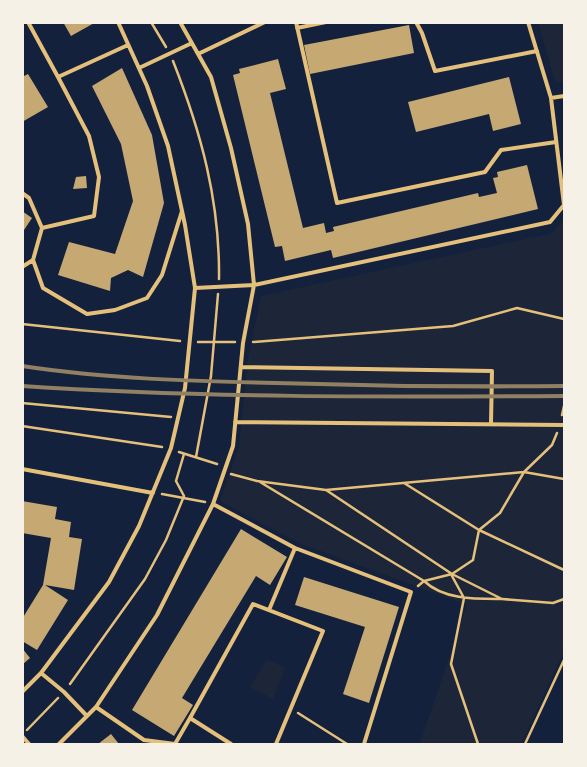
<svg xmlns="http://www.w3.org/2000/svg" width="587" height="767" font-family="'IBM Plex Sans',sans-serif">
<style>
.green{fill:#1d2539}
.building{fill:#c6a872}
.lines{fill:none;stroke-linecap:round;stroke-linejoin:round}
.path{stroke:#e5c07b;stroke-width:2.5}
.service{stroke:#e5c07b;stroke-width:4}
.rail{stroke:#918062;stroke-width:4}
</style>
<rect width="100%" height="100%" fill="#14213d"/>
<path class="green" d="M538 23H564V84L555 80Z
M564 217V651L521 744H423L420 743 467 605 299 543 220 501 239 447 248 359 261 296 553 233Z
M267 659 285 668 273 699 250 687Z"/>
<path class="building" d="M63 22H96L71 36Z
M409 25 414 53 310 74 304 45Z
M278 59 286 89 270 93 303 228 324 223 326 233 334 231 333 227 478 193 479 197 497 193 493 178 498 177 497 172 527 165 538 209 333 258 331 250 285 261 282 246 275 247 233 75 240 73 239 69Z
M122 68 152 135 164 203 143 277 128 270 111 278 110 291 58 275 69 242 115 254 133 201 121 144 92 86Z
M28 74 48 107 22 122V77Z
M509 77 521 124 493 131 489 114 416 132 408 102Z
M86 176 87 188 73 189 76 177Z
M22 211 32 218 22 233Z
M22 501 57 507 55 519 71 522 69 537 82 539 74 590 45 585 68 600 37 650 22 641V619L43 585 51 538 22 533Z
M241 529 287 557 270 585 256 576 182 698 193 705 174 736 132 710Z
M304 577 399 607 369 703 343 694 365 627 295 605Z
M22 648 30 658 22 665Z
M111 734 119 744H98Z"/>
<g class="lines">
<path class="path" d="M151 22 166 47
M173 61C201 132 220 201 219 279
M22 324 180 341
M198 342H235
M253 342 453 326 517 308 564 319
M22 403 171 417
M562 415 564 406
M22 426 162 447
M179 452 217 464
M196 457 211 376 218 294
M231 474 257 481 326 490 524 472 564 479
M260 482 424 581C444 600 476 599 502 599
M404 483 479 530 564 570
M326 490 452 574 502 599 553 603 564 599
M162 494 205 502
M452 576 464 598 451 664 478 744
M418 586 424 581 452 574 473 560 479 530 500 513 524 472 552 445 557 433
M70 684 145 579 166 540 184 496 176 481 184 454
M298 713 347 744
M27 730 58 698
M525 744 564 660"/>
<path class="service" d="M28 22 58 77 128 45
M296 22 337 203 485 172 501 150 556 142
M416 22 422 33 435 71 537 51
M297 28 326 22
M198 54 265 22
M139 68 192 43
M551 98 564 96
M22 193 29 198 42 228
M33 260 43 288 87 314 115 310 147 298 162 275 182 211
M22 267 33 260 42 228 94 216 99 177 89 136 58 77
M195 288 254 285 550 222 564 205 551 98 528 22
M241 367 492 371 491 423
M235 422 564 425
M22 469 153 493
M213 504 295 548 411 592 364 744
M269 610 295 548
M41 673 64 692 86 715
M22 692 41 673 109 582 139 526 171 448 185 388 195 288 185 225 168 146 147 86 118 22
M96 707 144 740 175 744 190 718
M22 736 29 744
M59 744 96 707 157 615 213 504 233 446 243 343 254 285 248 224 231 148 211 77 180 22
M231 744 190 718 253 604 323 631 276 744"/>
<path class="rail" d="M22 366C107 379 191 381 276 383 372 386 468 387 564 386
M22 386C202 398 384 397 564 396"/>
</g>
<rect width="587" height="767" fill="none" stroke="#f6f1e7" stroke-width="48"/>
</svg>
